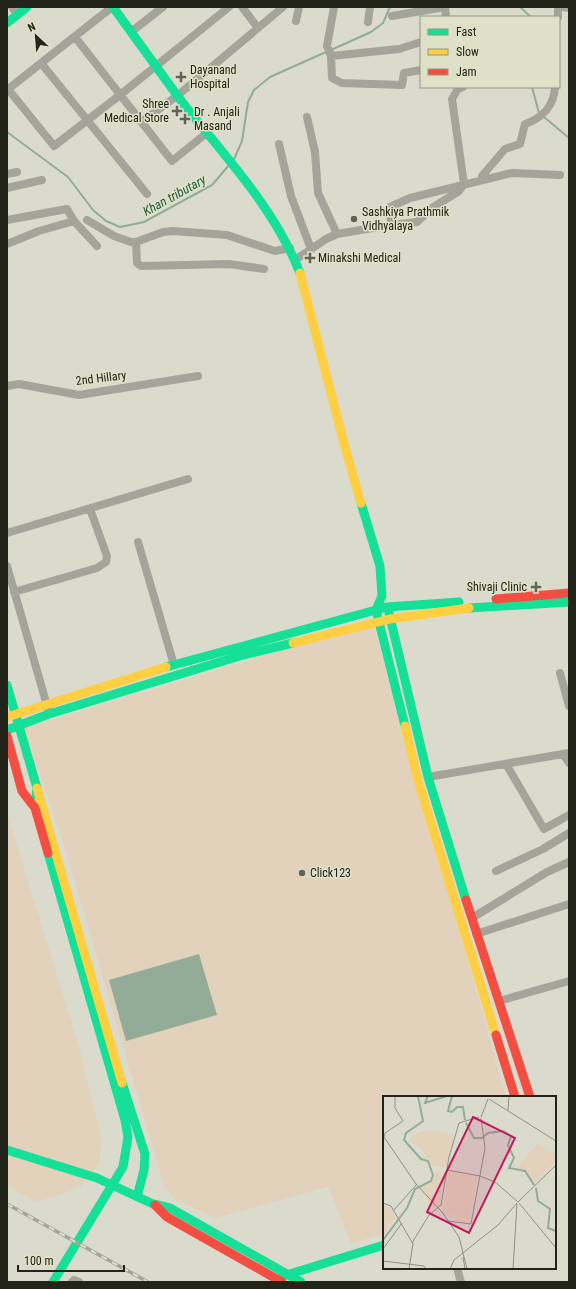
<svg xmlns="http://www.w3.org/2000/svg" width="576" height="1289" font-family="'Roboto Condensed',sans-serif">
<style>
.green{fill:#e2d2bb}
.water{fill:#93ac98}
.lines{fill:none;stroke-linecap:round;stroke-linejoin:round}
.stream{stroke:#93ac98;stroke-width:2}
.street{stroke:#a5a49b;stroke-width:8}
.fast{stroke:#16e098;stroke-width:9}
.slow{stroke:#ffcf43;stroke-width:9}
.jam{stroke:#f24e42;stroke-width:9}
.rail-casing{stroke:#a3a39a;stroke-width:3.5}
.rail{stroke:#dfe1c7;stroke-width:2;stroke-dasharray:6;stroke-linecap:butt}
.poi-dot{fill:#626358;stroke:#dfe1c7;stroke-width:1.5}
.labels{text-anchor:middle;stroke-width:3;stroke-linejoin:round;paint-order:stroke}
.poi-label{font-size:12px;fill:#222319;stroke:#dfe1c7;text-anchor:start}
.street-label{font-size:12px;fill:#222319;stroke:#dfe1c7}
.water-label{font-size:13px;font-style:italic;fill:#215d3b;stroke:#dfe1c7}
.inset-river{fill:none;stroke:#93ac98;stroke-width:2}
.inset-road{fill:none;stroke:#909185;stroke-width:1}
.view{fill:#c2185b;fill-opacity:0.15;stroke:#c2185b;stroke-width:2}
.inset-edge{fill:none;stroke:#222319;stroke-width:2}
</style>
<rect width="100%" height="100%" fill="#dadbcd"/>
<path class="green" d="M373 623 506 1097H384V1234L351 1243 328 1187 215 1218 175 1199 164 1186 66 852 24 728Z
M7 813 80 1050 102 1140 99 1163 81 1187 37 1202 7 1186Z"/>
<path class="water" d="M199 954 217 1015 126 1041 109 980Z"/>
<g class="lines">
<path class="stream" d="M520 7 531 17
M331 50 371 32 383 23 390 7
M532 87 539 113
M544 117 569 138
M7 132 68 177 93 210 106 221 120 227 144 222 212 185 229 165
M234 159 242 141 248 102 254 90 270 77 326 52"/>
<path class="street" d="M12 7 18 15
M334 7 327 46 331 56 332 78 342 83 402 85 404 73 421 70
M445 7 446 17
M563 7 569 8
M392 16 445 7
M558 17V7
M296 21 299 7
M368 22 370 7
M258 28 283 7
M131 32 163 7
M75 37 172 161 208 132
M331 56 399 49 421 42
M41 63 147 194
M8 89 54 146 120 95 229 7
M7 90 112 7
M307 117 315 152 318 193 337 234
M141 122 177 96 258 28 242 7
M279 144 291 196 311 249
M7 174 17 172
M482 179V176L505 149 520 144 525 124C543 118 554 105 555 87
M7 188 42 180
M7 220 67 209 74 221 97 246
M87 220 114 236 131 242H136L163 232 173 231 227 235 275 251 290 248
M391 225 390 207 410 198 512 173 560 175
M136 242 137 263 141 266 229 264 264 269
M7 244 39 231 74 221
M295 260 326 239 337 234 391 225 417 222 432 208 459 191 464 184 452 99 458 89 463 87
M7 386 19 384 79 395 198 376
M7 533 188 479
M138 542 174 665
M7 566 48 709
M14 592 97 568 106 562 107 556 90 509
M560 673 569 706
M563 754 569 763
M506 764 544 829 569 815
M428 777 569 753
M496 871 543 849 569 833
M472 918 547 872 569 862
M476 934 569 904
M499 1001 569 981
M457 1268 461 1282
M72 1282 74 1280 79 1282"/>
<path class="fast" d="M113 7C135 37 157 68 179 98 223 155 273 205 300 273
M7 23 27 7
M361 503 380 566 382 596 376 610 405 726
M469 608 569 602
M389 613 428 777 466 900
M166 667 387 607 459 602
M7 685 37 788 36 795
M7 730 49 714 243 655 293 643
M48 853 125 1120 128 1137 123 1167 53 1282
M122 1083 145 1154 144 1170 137 1197
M7 1150 97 1178 153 1204 170 1208 301 1282
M283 1276 384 1245"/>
<path class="slow" d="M300 273 345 447 361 503
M293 643 390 619 469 608
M7 717 166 667
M405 726 418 780 496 1035
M37 788 122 1083"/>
<path class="jam" d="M496 599 569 593
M7 736 22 791 35 808 48 853
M466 900 530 1097
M496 1035 515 1097
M155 1205 167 1217 282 1282"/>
<g class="rail-casing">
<path id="rail" d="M7 1204 148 1282"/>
</g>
<use href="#rail" class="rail"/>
</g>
<g class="poi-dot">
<path d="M179 71h4v4h4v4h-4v4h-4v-4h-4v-4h4z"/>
<path d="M175 105h4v4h4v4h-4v4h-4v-4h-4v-4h4z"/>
<path d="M183 113h4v4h4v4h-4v4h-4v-4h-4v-4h4z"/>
<circle cx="354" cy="219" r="4"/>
<path d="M308 252h4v4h4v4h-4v4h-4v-4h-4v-4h4z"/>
<path d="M534 581h4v4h4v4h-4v4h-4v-4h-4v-4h4z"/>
<circle cx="302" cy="873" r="4"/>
</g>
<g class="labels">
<g class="poi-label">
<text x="190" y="74">Dayanand<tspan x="190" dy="14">Hospital</tspan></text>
<text x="169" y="108" text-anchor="end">Shree<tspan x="169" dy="14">Medical Store</tspan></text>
<text x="194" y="116">Dr . Anjali<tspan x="194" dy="14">Masand</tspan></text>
<text x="362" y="216">Sashkiya Prathmik<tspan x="362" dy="14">Vidhyalaya</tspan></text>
<text x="318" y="262">Minakshi Medical</text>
<text x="527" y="591" text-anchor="end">Shivaji Clinic</text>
<text x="310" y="877">Click123</text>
</g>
<g class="street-label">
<text transform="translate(101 378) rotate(-7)" y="4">2nd Hillary</text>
</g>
<g class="water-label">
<text transform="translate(174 195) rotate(-29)" y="5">Khan tributary</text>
</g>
</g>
<g transform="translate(383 1096)">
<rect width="173" height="173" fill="#dadbcd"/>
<path d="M48 34 71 39 64 72 50 70 38 53 26 45 35 36ZM155 47 169 58 173 55V65L151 87 143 74 133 73ZM53 75 62 76 56 109 53 111H49L37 93 50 85ZM65 76 95 80 86 128 71 125V120L60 116ZM0 109 8 113 13 121 9 127H5L4 135 0 140Z" fill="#e2d2bb"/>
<path class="inset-river" d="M45 0 42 7 64 0M69 0 65 15 69 16 74 11H80L82 24M83 27 91 42H99L105 37 120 35 128 40 125 49 131 62 126 72 142 75 151 89M153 92 155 105 167 113 165 132 173 135M0 144 24 112 32 93 48 85 50 79 45 65 38 63 21 44 23 37 40 25 35 0"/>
<path class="inset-road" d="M12 0V12L20 25 2 37 1 41 33 88 59 116 76 141 84 173M106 3 173 45M125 14 126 0M98 21 105 3M64 74 97 80 112 86 135 106M135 106 173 69M0 107 8 110 30 148 26 173M136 107 173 152M11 114 34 88M65 125 88 128M88 128 102 52 98 22M29 147 46 119 58 109 66 61 76 27 96 21M0 153 19 127M80 161 82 173M0 165 41 170 43 173M67 173 71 164 115 129 134 107M130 173 134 108"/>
<path class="view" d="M90 21 132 42 86 137 44 116Z"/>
<rect width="173" height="173" class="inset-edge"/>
</g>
<rect width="576" height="1289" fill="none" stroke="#222319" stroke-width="16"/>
<rect x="420" y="16" width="140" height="72" fill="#dfe1c7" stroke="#939581"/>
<rect x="428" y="29" width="20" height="6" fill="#16e098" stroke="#939581"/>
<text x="456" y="36" font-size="12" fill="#222319">Fast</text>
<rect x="428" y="49" width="20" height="6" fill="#ffcf43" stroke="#939581"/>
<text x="456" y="56" font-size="12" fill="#222319">Slow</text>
<rect x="428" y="69" width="20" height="6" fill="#f24e42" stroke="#939581"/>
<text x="456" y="76" font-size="12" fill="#222319">Jam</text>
<g transform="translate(36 36) rotate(334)" stroke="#dfe1c7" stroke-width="3" paint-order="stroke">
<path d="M0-3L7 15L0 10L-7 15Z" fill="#222319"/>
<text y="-6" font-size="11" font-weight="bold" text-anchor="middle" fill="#222319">N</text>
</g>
<path d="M18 1265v6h106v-6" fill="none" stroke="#222319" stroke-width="2"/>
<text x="24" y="1265" font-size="12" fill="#222319" stroke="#dfe1c7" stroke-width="3" paint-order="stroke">100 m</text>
</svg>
